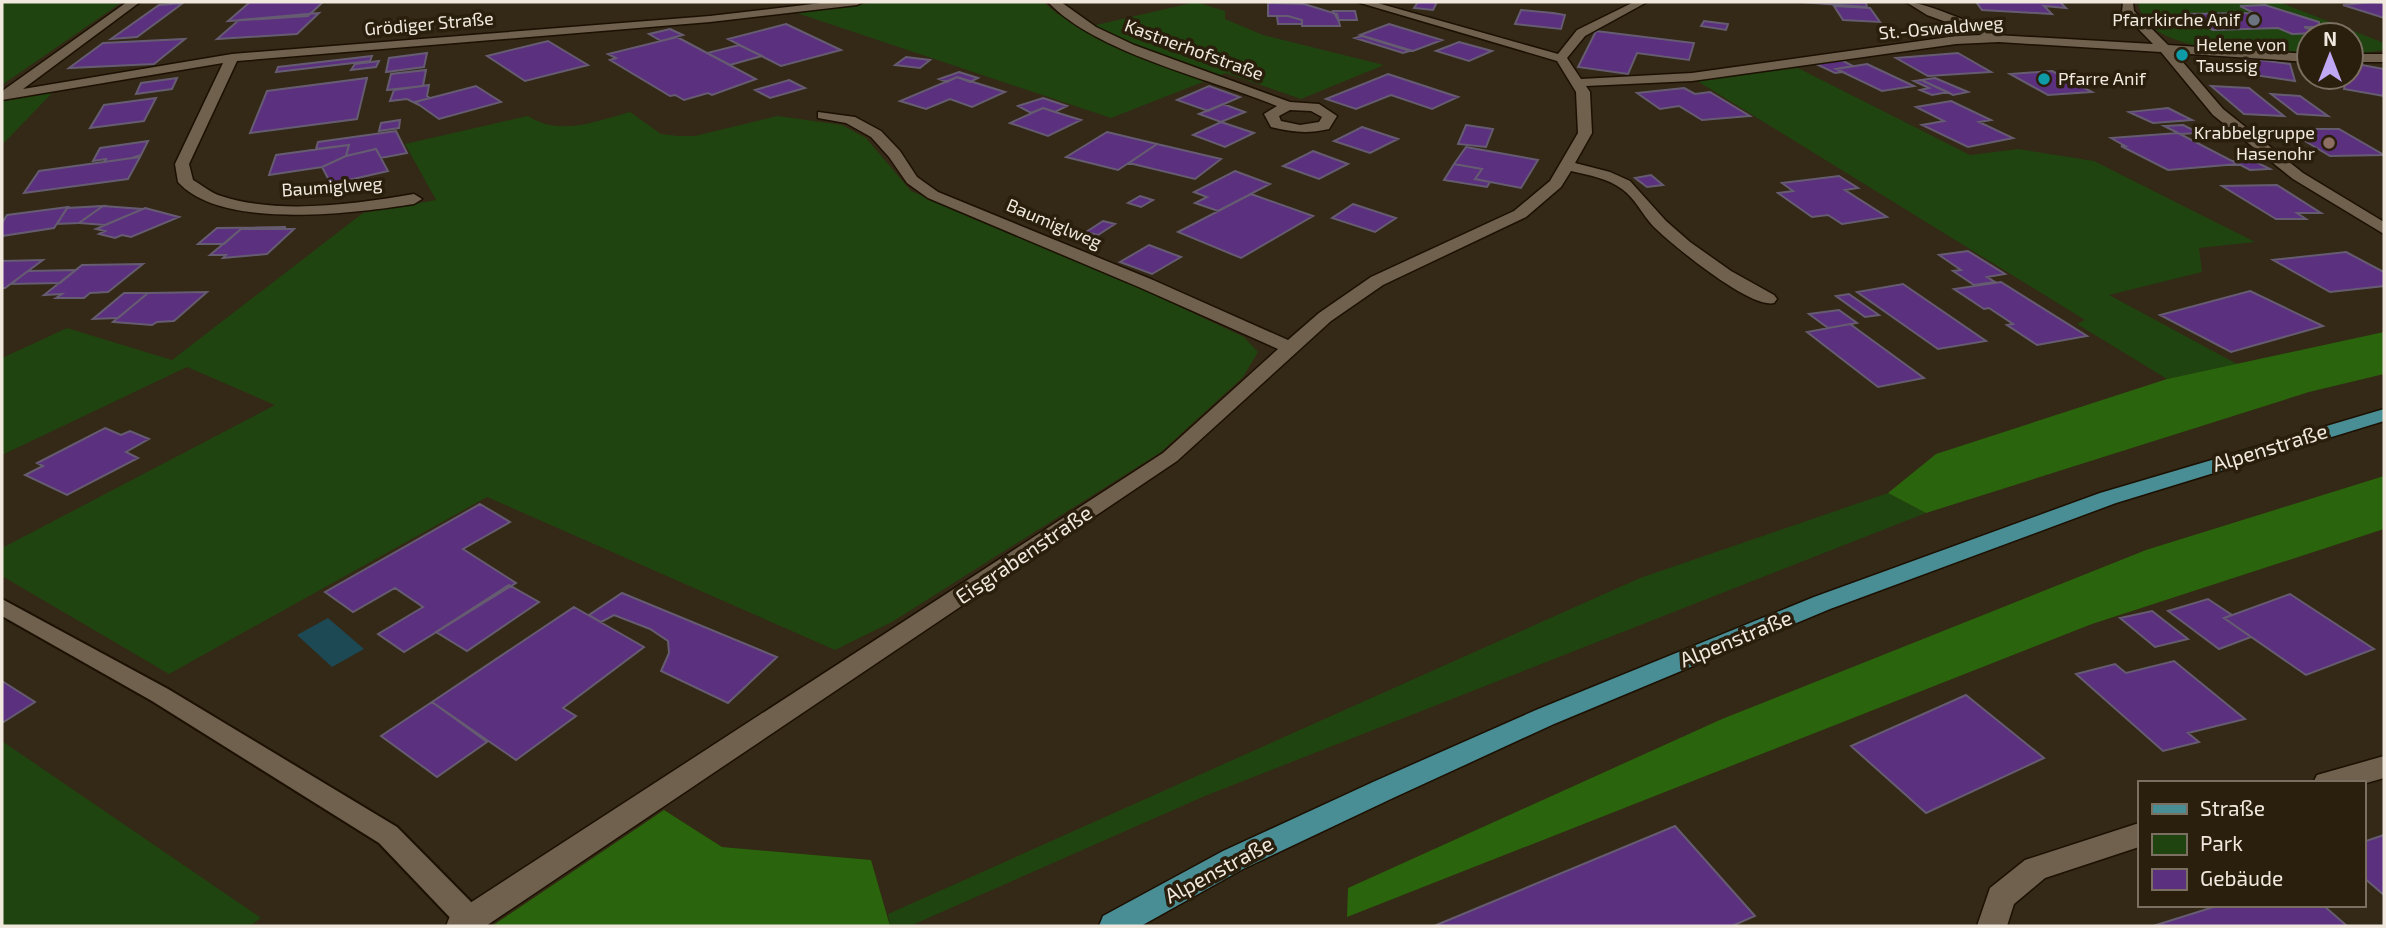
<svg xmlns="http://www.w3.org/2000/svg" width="2386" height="928" font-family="'Exo 2',sans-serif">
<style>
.green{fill:#204410}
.forest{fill:#2a640c}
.water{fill:#1d4954}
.building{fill:#5b307e;stroke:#665c71;stroke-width:2}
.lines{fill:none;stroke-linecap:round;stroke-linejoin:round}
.lane-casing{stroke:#1c1002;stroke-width:4}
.street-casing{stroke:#1c1002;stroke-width:3}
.primary-casing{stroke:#1c1002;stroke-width:3}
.lane{fill:#6f614d;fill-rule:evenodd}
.street{fill:#6f614d;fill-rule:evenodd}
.primary{fill:#498d95;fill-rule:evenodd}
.worship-dot{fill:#6b7280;stroke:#2a1e0c;stroke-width:2.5}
.culture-dot{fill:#0f9aa8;stroke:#2a1e0c;stroke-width:2.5}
.education-dot{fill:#8d6e63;stroke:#2a1e0c;stroke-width:2.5}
.labels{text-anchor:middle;stroke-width:7;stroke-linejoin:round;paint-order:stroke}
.far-poi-label{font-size:18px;fill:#f1e9de;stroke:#2a1e0c;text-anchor:end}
.far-street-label{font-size:18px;fill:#f1e9de;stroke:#2a1e0c}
.street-label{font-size:21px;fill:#f1e9de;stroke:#2a1e0c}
</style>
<rect width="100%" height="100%" fill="#342816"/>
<path class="green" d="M2 2H122L2 85Z
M881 2H1043L1059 15 1075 12 1096 25 1196 2 1225 11V19L1263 35 1384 65 1301 99 1226 73 1111 118 794 12Z
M2138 2H2279L2384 43V50L2351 55V35H2309V55C2268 52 2145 58 2138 2Z
M1798 68 1970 155 2018 149 2094 161 2255 242 2199 248 2202 272 2109 295 2237 364 2167 379 2077 324 2085 320 1694 79Z
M54 91 2 145V100Z
M630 112 661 134 678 136H695L778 116 842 125 866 138 911 191 1144 290 1244 337 1258 352 1243 377 1161 452 892 622 835 650 487 497 169 674 2 576V548L275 405 187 367 2 455V358L67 328 172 360 363 213 436 200 405 144 528 116C559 137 597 121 630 112Z
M1888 493 1926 513 1205 796 910 926H890L888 914 1640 578Z
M2 741 261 918 250 926H2Z"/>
<path class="forest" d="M2384 332V374L2309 392 1926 513 1888 493 1936 454 2167 379Z
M2384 476V529L2092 624 1347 917 1348 888 1722 719 2146 550Z
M664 810 722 847 871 860 890 926H492Z"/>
<path class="water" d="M328 618 364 649 332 667 297 635Z"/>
<path class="building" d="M250 2H323L308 16 228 21Z
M1418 2H1437L1433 10 1414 8Z
M1800 2 1866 3 1867 7Z
M1970 2H2060L2066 8 2044 6 2052 14 1982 10 1976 2Z
M2371 2 2384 3V18L2343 5Z
M183 3 137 37 111 39 159 5Z
M1268 3 1304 4 1337 14 1340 26H1302V20L1288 16H1268Z
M2265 5 2319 22V27H2304L2319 33 2292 34 2278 28 2213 30 2181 14 2254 13 2240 6Z
M1834 6 1870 8 1880 22 1843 20Z
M1521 10 1553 13 1565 15 1561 29 1515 24Z
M1333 11H1355L1357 20H1338Z
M319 13 297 34 217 39 239 20Z
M1277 16H1288L1302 20V24H1278Z
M1704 21 1728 24 1726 30 1701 26Z
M786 24 841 50 781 66 728 39Z
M1389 24 1442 40 1413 51 1360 35Z
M670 29 683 35 661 41 649 34Z
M1596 31 1694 43 1689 60 1637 53 1628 74 1578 67Z
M1362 36 1410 51 1403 53 1355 38Z
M677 37 707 53 756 79 712 95 708 93 684 100 675 95 670 96 610 60 616 58 608 54Z
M185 39 154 64 69 68 103 43Z
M548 41 588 65 525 81 487 56Z
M1459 42 1492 51 1469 61 1436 51Z
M739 45 762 56 730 65 707 53Z
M427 53 424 67 386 72 389 58Z
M1958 53 1991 72 1928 76 1896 58Z
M372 56 370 61 276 72 278 67Z
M906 57 930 60 920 68 895 65Z
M2245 58 2290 64 2295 81 2248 74Z
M1841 60 1853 66 1836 69 1843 72 1835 73 1816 64Z
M379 61 376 67 351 70 355 64Z
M2351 63 2384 69V96L2344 89 2347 78 2343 77H2351Z
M1867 64 1914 86 1882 91 1836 69Z
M426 70 423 86 387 90 391 74Z
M2052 71 2092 92 2048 95 2010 74Z
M959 72 978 78 970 82 957 77 947 82 939 79Z
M1388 74 1458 97 1432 109 1391 95 1356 109 1326 99Z
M957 77 1005 92 972 107 950 99 926 109 900 101Z
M177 78 172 89 136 94 141 83Z
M367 78 357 119 250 133 267 91Z
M1935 78 1968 92 1953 95 1921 80Z
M789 80 805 88 770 98 755 90Z
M1921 80 1948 92 1932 95 1920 90 1929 88 1914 81Z
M429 85 427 96 430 98 415 102 419 105 407 99 390 101 394 90Z
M476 86 501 102 439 119 415 102Z
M1209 86 1240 97 1208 111 1177 100Z
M2211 86 2249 88 2284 116 2244 114Z
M1684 88 1695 94 1710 92 1750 116 1702 120 1679 106 1660 109 1637 93Z
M2271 94 2300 96 2328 116 2297 114Z
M156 98 144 121 90 128 104 105Z
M1043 98 1067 106 1055 112 1043 108 1031 113 1018 106Z
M1951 101 1991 120 1979 122 2013 138 1968 147 1922 125 1944 121 1916 107Z
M1223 104 1245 112 1221 122 1199 114Z
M1043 108 1055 112 1081 120 1048 136 1010 123Z
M2168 108 2192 120 2153 123 2129 112Z
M400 120 399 128 379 131 381 123Z
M1221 122 1254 133 1225 147 1193 135Z
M1466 125 1493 129 1486 147 1458 144Z
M2183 125 2199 133 2180 134 2164 126Z
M1362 127 1398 139 1370 153 1334 141Z
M2285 129H2339L2384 155 2330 156Z
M396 131 407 153 381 158 376 149 346 156 349 145 316 149 318 142Z
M1107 132 1157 144 1118 170 1066 157Z
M2178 133 2238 164 2168 170 2121 146H2125L2111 138Z
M148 141 141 155 132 158 104 162 106 159 93 161 100 148Z
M1157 144 1221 159 1195 179 1129 163Z
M349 145 346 156 322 167 269 175 276 155Z
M1466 147 1538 160 1521 188 1475 179 1482 169 1454 164Z
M376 149 388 171 331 184 322 167 346 156Z
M1313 151 1348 164 1319 179 1283 166Z
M140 157 128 179 24 193 39 171Z
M2252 160 2270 169 2250 170 2233 161Z
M1454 164 1482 169 1475 179 1490 182 1487 187 1444 180Z
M1235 171 1270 184 1218 211 1195 203 1207 197 1194 192Z
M1651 175 1663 185 1647 187 1635 178Z
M1839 176 1858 188 1845 190 1887 217 1842 224 1828 215 1812 217 1778 193 1793 191 1782 183Z
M2277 185 2321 213H2297L2306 219H2276L2222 186Z
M1251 194 1313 216 1241 258 1178 232Z
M1140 196 1153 200 1141 207 1128 203Z
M1353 204 1396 218 1375 232 1332 218Z
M103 206 79 223 57 224 67 208Z
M103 206 143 209 105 225 79 223Z
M68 207 54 228 2 236V223L7 215Z
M145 208 179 217 131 237 122 235 115 238 99 234 105 231 96 229Z
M1103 221 1115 224 1098 235 1086 232Z
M286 227 241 229 224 244H198L217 228Z
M241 229H294L267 254 223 258 226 255H210Z
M1149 245 1181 257 1152 274 1120 262Z
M1968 251 2005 274 1987 277 1995 282 1974 285 1953 271 1961 270 1939 255Z
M2346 252 2384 272V286L2330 292 2273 260Z
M43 260 5 288H2V261Z
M143 264 108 292 90 293 84 298H56L62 294 44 295 82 265Z
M76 270 60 283 11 284 28 271Z
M2001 282 2087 336 2037 345 2007 325 2013 324 1989 308 1984 309 1954 289Z
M1903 284 1986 341 1938 349 1857 292Z
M2250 291 2323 326 2231 352 2160 315Z
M207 292 174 321 157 322 152 325 113 322 148 293Z
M124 293H148L118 318 93 319Z
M1849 294 1879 315 1865 317 1836 296Z
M1839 310 1857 323 1828 328 1809 314Z
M1850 324 1924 378 1878 387 1807 332Z
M105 428 121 435 130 431 149 439 126 452 138 458 67 495 25 475 43 466 37 463Z
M480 504 510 522 463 549 516 583 404 652 378 634 423 607 395 588 353 612 325 592Z
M509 585 539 602 467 651 436 632Z
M622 593 777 657 728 703 661 671 669 653 668 641 650 629 614 615 601 622 589 615Z
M2290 594 2374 649 2306 675 2224 618Z
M2208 599 2232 615 2224 618 2251 637 2219 649 2168 611Z
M574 607 644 647 563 708 576 716 516 760 432 702Z
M2152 611 2188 639 2155 647 2120 618Z
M2174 661 2245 719 2188 733 2199 742 2163 751 2076 674 2115 664 2126 673Z
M2 681 35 702 2 723Z
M1966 695 2044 758 1926 813 1851 746Z
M432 702 487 742 437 777 381 736Z
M1675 826 1755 916 1732 926H1434Z
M2384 835V895L2363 877V842Z
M2220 905H2323L2347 926H2153Z"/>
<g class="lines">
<g class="lane-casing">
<path id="lane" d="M2 599 168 689 397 827 480 911 484 920 481 926H458L379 843 152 701 2 616Z"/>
</g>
<g class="street-casing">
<path id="street" d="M127 2H140L23 89 232 54 710 16 830 2H863L857 5 710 22 237 61 189 164 193 180C202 185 211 193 221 196 278 215 356 204 414 194L422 199 414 204C356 213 222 231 178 182L175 164 223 63 2 100V92L5 89Z
M1048 2H1061L1096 27 1134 45 1290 102 1319 104 1337 116 1329 129C1308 134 1291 132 1271 127L1264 114 1277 106C1211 79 1096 53 1048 2ZM1290 110 1311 111 1322 117 1319 122 1300 125 1281 121 1279 116Z
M1357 2H1374L1558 54 1577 30 1634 2H1647L1585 36 1567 58 1581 79 1692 73 1956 36 1982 35 1927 15 1906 2C1925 2 1972 24 1994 31L1996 35 2153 44 2122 12 2123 2H2133L2134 11 2168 45 2309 54V62L2175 53 2223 109 2303 173 2384 222V234L2293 179 2213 115 2161 52 1999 42 1956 44 1692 81 1586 86 1590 92 1592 133 1575 163 1610 172 1630 181 1666 221 1690 242 1731 271 1774 295 1777 299 1774 303C1750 309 1671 244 1653 226 1642 214 1635 198 1622 189 1607 178 1588 175 1571 171L1561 187 1526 217 1383 285 1331 321 1177 461 486 926H446L450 916 1163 453 1278 349 1141 288 928 198 907 183 889 157 871 137 846 123 818 118V112L855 117 881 131 900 151 917 177 938 192 1153 280 1288 340 1319 313 1371 277 1514 211 1550 181 1578 133 1576 92 1557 61Z
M2351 54H2384V62H2351Z
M2384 756V778L2363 784 2313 783 2317 775Z
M2139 823V847L2045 878 2014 904 2007 926H1977L1990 888 2025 860Z"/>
</g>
<g class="primary-casing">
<path id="primary" d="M2384 409V421L2116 503 1830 609 1554 724 1393 798 1243 869 1141 926H1099L1103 916 1223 851 1373 782 1536 710 1814 597 2100 493Z"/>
</g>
<use href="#lane" class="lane"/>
<use href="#street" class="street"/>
<use href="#primary" class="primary"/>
</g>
<circle class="worship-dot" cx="2254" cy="20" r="7"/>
<g class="culture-dot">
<circle cx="2182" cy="55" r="7"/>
<circle cx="2044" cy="79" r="7"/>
</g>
<circle class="education-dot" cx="2329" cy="143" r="7"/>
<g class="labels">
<g class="far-poi-label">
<text x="2240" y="26">Pfarrkirche Anif</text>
<text x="2196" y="51" text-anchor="start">Helene von<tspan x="2196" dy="21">Taussig</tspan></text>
<text x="2058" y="85" text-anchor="start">Pfarre Anif</text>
<text x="2315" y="139">Krabbelgruppe<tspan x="2315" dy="21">Hasenohr</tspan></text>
</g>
<g class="far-street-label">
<text transform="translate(429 24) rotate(-5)" y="6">Grödiger Straße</text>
<text transform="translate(1941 28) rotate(-5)" y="6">St.-Oswaldweg</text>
<text transform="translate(1194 50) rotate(20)" y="6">Kastnerhofstraße</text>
<text transform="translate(332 187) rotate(-4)" y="6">Baumiglweg</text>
<text transform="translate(1054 224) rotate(23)" y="6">Baumiglweg</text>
</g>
<g class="street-label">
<text transform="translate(2270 448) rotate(-17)" y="7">Alpenstraße</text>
<text transform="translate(1024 555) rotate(-34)" y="7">Eisgrabenstraße</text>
<text transform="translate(1736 639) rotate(-22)" y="7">Alpenstraße</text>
<text transform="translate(1219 870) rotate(-28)" y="7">Alpenstraße</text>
</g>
</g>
<rect width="2386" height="928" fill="none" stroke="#f1e9de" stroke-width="7"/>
<rect x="2138" y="781" width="228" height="126" fill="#2a1e0c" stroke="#7a6f60" stroke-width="2"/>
<rect x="2152" y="804" width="35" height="10" fill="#498d95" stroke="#7a6f60" stroke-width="2"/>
<text x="2200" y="816" font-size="21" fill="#f1e9de">Straße</text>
<rect x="2152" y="834" width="35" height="21" fill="#204410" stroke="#7a6f60" stroke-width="2"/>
<text x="2200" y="851" font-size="21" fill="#f1e9de">Park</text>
<rect x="2152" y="869" width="35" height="21" fill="#5b307e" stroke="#7a6f60" stroke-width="2"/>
<text x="2200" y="886" font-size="21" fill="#f1e9de">Gebäude</text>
<g transform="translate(2330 56)"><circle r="33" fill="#2a1e0c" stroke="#7a6f60" stroke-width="2"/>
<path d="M0-5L12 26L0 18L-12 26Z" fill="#c0a8f4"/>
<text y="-10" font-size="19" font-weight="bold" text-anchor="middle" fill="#f1e9de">N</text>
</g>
</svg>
